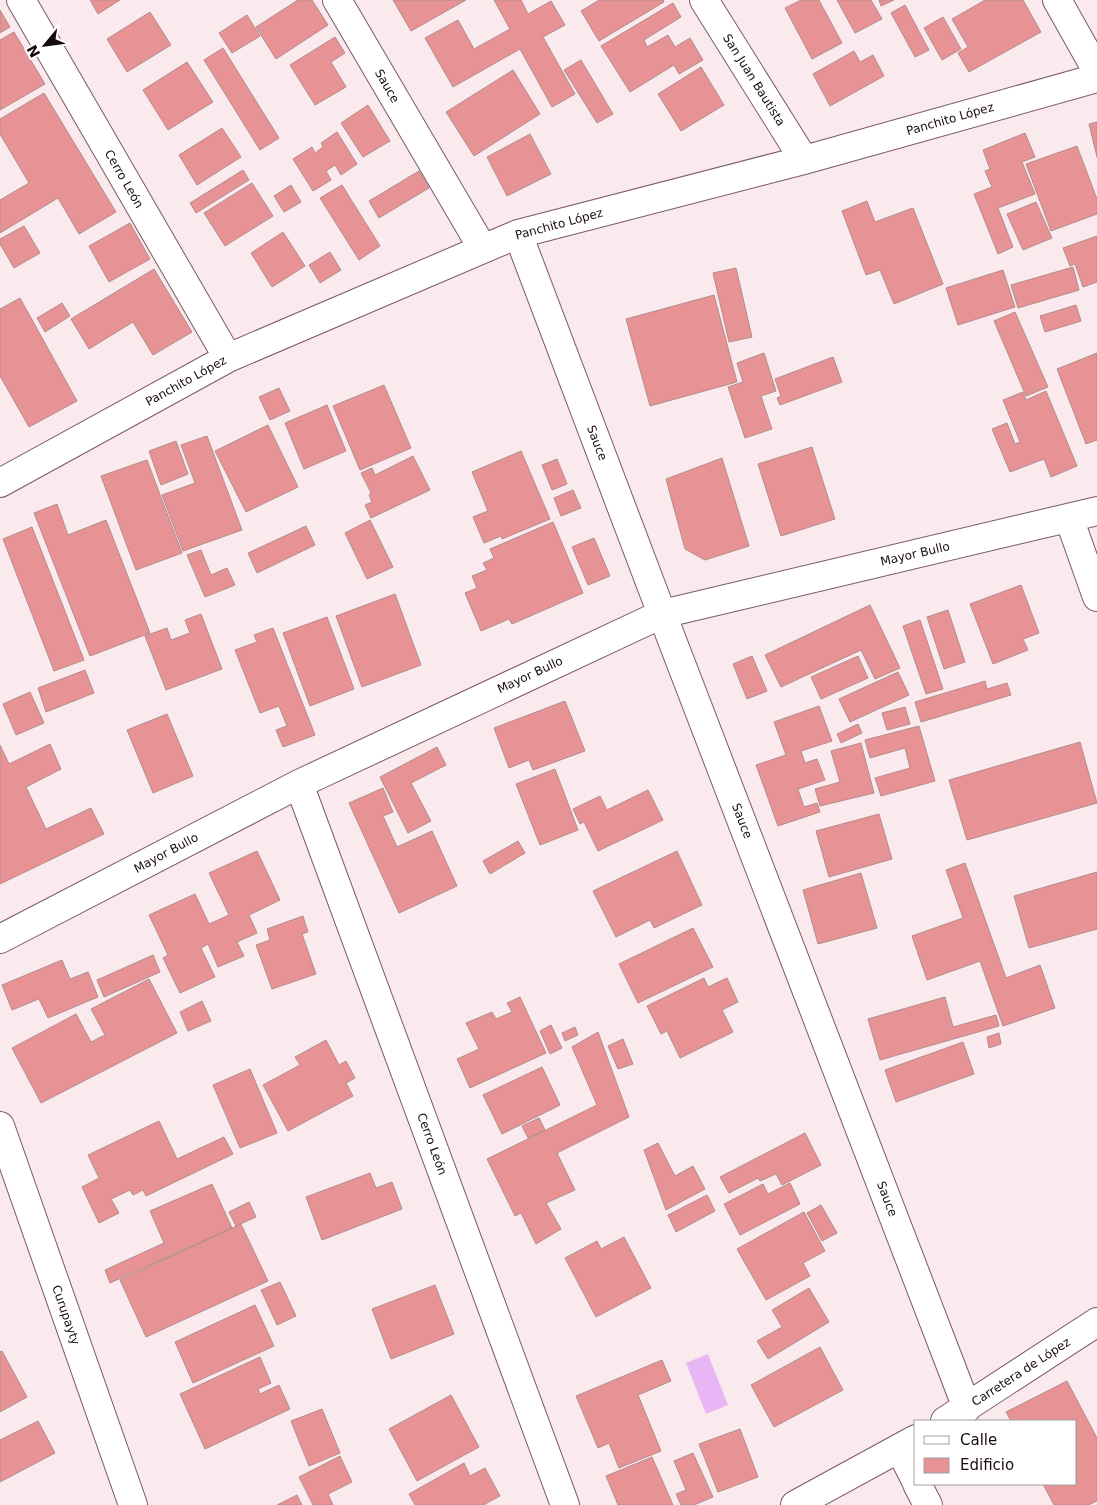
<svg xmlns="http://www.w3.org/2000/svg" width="1097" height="1505" font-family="'DejaVu Sans',sans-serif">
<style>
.water{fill:#e9b6f5}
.building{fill:#e79395;stroke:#b38c8c}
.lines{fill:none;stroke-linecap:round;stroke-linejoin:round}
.minor-casing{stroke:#7b5963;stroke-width:30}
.minor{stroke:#fff;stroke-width:28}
.labels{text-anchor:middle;stroke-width:4.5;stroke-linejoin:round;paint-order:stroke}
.street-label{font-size:12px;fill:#180b0f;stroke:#fff}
</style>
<rect width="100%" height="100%" fill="#fae9ed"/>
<path class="water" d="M708 1354 728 1405 706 1414 686 1363Z"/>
<path class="building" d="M90 0H120L98 14Z
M298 0H312L328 25 276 59 256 27Z
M393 0H466L411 31Z
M494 0H521L528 14 551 1 565 25 543 37 575 94 552 107 520 49 453 87 425 38 458 20 474 49 510 29Z
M599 0H663L664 2 599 41 581 11Z
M801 0H819L842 43 812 59 785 8Z
M837 0H871L882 19 855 33Z
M879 0H894L881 6Z
M985 0H1023L1041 32 969 72 958 53 968 47 952 19Z
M673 3 681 17 644 40 647 47 668 35 675 47 690 38 703 60 679 74 674 65 630 92 601 46Z
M905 5 929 50 915 57 891 13Z
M0 10 10 27 0 33Z
M150 12 171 45 127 72 107 39Z
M247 15 260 36 232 53 219 33Z
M943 17 961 49 942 60 924 28Z
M14 32 45 84 0 110V40Z
M335 37 345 53 331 62 346 87 315 105 290 65Z
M223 48 279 138 260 150 204 60Z
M854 51 860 62 873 55 884 76 830 106 813 74Z
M581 60 613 114 597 123 564 70Z
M187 62 213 102 168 130 143 90Z
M701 67 724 105 681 131 658 94Z
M513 70 540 114 474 156 446 112Z
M44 93 116 212 79 234 58 198 0 233V200L29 183 0 134V119Z
M368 105 390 141 363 157 341 123Z
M1097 122V157L1089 124Z
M222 128 241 157 197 185 179 155Z
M337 132 357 164 341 175 335 165 326 171 331 180 313 191 293 159 312 147 315 153 323 147 321 143Z
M1025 133 1035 157 1022 162 1035 194 998 208 1013 247 998 254 974 194 992 187 985 171 990 169 983 150Z
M530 134 551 174 507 196 487 157Z
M1077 146 1097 199V214L1051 231 1026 164Z
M243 170 249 180 196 213 190 203Z
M419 171 429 188 379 218 369 201Z
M252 183 273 216 225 246 204 213Z
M291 185 301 202 284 212 274 196Z
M342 185 380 246 359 260 320 198Z
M867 201 875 222 913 208 943 284 894 304 880 270 866 275 842 211Z
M1036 202 1052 238 1023 250 1007 214Z
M130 223 150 259 109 282 89 246Z
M24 226 40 253 14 268 0 244V239Z
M283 232 305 266 272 287 251 253Z
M1097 236V282L1083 287 1075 264 1070 266 1063 248Z
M330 252 341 270 320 283 309 265Z
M1073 267 1079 290 1018 308 1011 285Z
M736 268 752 337 729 342 713 273Z
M154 269 192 332 153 355 133 322 89 349 71 319Z
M1003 270 1015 307 958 325 946 288Z
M714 295 737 382 650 406 626 319Z
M20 298 77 401 29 427 0 376V309Z
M62 303 70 316 45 332 37 318Z
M1076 305 1081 321 1045 332 1040 316Z
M1015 312 1048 387 1026 396 994 321Z
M764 353 776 391 761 396 772 429 745 438 728 387 743 382 737 363Z
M1097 353V440L1086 444 1057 369Z
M833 357 842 382 780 405 777 398 781 396 775 379Z
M384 385 411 448 360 470 333 406Z
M279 388 290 411 270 420 259 397Z
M1046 391 1077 466 1051 477 1044 459 1010 472 992 429 1007 423 1015 444 1020 442 1003 400 1023 392 1026 400Z
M327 405 346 451 304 469 285 423Z
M268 425 298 487 246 512 215 451Z
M207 436 242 530 183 551 162 495 195 483 181 445Z
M176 441 188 474 161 485 149 451Z
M812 447 835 519 781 536 758 464Z
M521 451 550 519 502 539 501 536 484 543 473 517 488 511 472 472Z
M413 456 430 490 371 518 365 505 372 502 369 495 371 493 361 473 372 468 375 475Z
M722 458 749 546 705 560 685 549 666 479Z
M557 459 567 484 552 490 542 465Z
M147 460 182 553 136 570 101 476Z
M573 490 581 508 561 516 554 498Z
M57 504 68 535 106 520 150 633 90 656 34 513Z
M370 520 393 567 367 579 345 533Z
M553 522 583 593 512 624 509 619 481 631 465 593 477 588 472 576 487 570 483 563 494 558 490 549Z
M306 526 315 545 257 573 248 553Z
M32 527 84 660 54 671 3 539Z
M594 538 610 576 588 585 572 547Z
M201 550 211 575 227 568 235 585 205 597 187 555Z
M1021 585 1039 633 1023 639 1028 650 993 664 970 604Z
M395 594 421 665 362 687 336 616Z
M870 605 900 668 875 679 861 650 781 687 765 655Z
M948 610 965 662 944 669 927 617Z
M201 614 222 669 166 690 145 636 167 628 171 640 190 633 185 620Z
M327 617 354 689 310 706 283 633Z
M920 620 943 689 926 694 903 626Z
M273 628 315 735 283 747 276 730 287 726 279 706 260 713 235 650 257 642 254 635Z
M752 656 767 691 747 699 733 664Z
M858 656 868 678 821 699 811 677Z
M85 670 94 693 46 712 38 688Z
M898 672 909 695 850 722 839 699Z
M985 681 987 689 1007 683 1011 695 921 722 915 702Z
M30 692 44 723 16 735 3 704Z
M565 701 585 751 533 770 529 760 509 768 494 728Z
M819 706 832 741 801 751 805 763 817 759 825 780 798 789 804 807 817 803 820 812 778 826 756 765 786 755 774 722Z
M905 707 910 724 887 730 882 713Z
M167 714 193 776 153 793 127 730Z
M858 724 862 733 841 743 837 734Z
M919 726 935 781 881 796 875 778 910 768 905 748 870 758 865 740Z
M1080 742 1097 803 967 840 949 780Z
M861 743 874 793 820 806 815 789 840 782 831 751Z
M50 744 61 769 26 787 46 829 91 808 104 834 0 884V745L9 764Z
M437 747 446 765 411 783 431 821 408 833 380 777Z
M555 769 578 830 540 845 516 784Z
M383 788 393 812 383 816 397 847 432 831 457 886 399 913 349 803Z
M648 790 663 820 598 851 584 822 580 824 573 809 600 796 607 810Z
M879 814 892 859 829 877 816 831Z
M518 841 525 853 490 874 483 861Z
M257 851 280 900 249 915 257 933 237 942 244 956 218 967 208 944 201 948 215 977 180 993 163 958 168 955 149 915 195 894 209 924 229 915 209 873Z
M677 851 702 905 654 928 650 920 616 937 593 891Z
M965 863 1006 978 1040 965 1055 1008 1003 1026 980 961 927 980 912 936 963 918 946 870Z
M1097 872V929L1029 948 1014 896Z
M861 873 877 928 818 944 803 890Z
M303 916 308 932 302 934 316 974 272 989 256 945 270 940 267 929Z
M693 928 713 967 638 1003 619 964Z
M153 955 160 972 104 997 97 980Z
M62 960 70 979 88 972 98 997 48 1018 39 999 12 1010 2 985Z
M704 978 708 987 727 978 738 1002 722 1010 733 1032 680 1058 667 1031 661 1034 647 1006Z
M149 979 177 1033 41 1103 12 1048 76 1014 91 1042 105 1035 91 1009Z
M520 997 546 1053 470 1088 457 1059 479 1049 466 1023 492 1012 496 1019 512 1012 507 1003Z
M945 997 953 1027 996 1015 999 1026 880 1060 868 1019Z
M202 1001 211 1021 188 1031 180 1012Z
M551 1025 562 1048 550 1054 540 1031Z
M575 1027 578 1035 565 1041 562 1033Z
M598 1032 629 1117 557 1153 575 1190 546 1203 561 1229 536 1244 521 1213 515 1216 487 1159 597 1105 572 1047Z
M999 1033 1001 1044 989 1048 987 1037Z
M623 1039 633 1064 618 1069 608 1046Z
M326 1040 339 1065 346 1061 355 1078 346 1083 353 1096 288 1131 263 1085 300 1065 295 1057Z
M963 1042 974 1074 896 1102 885 1070Z
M542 1067 560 1105 502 1134 483 1095Z
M250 1069 277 1133 240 1148 213 1085Z
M539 1118 545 1130 528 1138 522 1126Z
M159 1121 177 1159 224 1137 233 1154 146 1196 143 1190 133 1195 130 1190 111 1199 119 1213 99 1223 82 1187 99 1178 88 1155Z
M805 1133 821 1165 782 1185 776 1174 760 1181 758 1178 729 1193 720 1177Z
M658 1143 675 1176 693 1166 705 1189 666 1210 644 1150Z
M370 1173 376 1188 392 1182 402 1209 322 1240 306 1197Z
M790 1183 800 1204 740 1235 724 1204 763 1184 768 1194Z
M212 1184 232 1228 110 1283 105 1270 164 1243 150 1211Z
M707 1195 715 1211 676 1232 668 1215Z
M249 1202 256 1217 236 1226 229 1212Z
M821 1205 837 1233 822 1241 807 1213Z
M804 1212 825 1251 803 1263 810 1276 766 1300 737 1249Z
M241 1224 268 1281 146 1337 120 1280Z
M624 1237 651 1288 596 1317 565 1258 597 1241 601 1249Z
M280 1282 296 1316 277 1325 261 1290Z
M435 1285 454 1334 391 1359 372 1309Z
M809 1288 829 1322 768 1359 757 1341 782 1327 772 1310Z
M255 1305 274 1346 193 1383 175 1342Z
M820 1347 843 1390 774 1427 751 1385Z
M2 1351 27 1397 0 1412V1352Z
M260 1357 271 1383 258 1389 260 1394 279 1385 290 1409 205 1449 180 1394Z
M662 1360 671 1381 638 1395 661 1451 619 1468 609 1443 598 1448 576 1396Z
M1067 1381 1097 1438V1501L1088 1505H1054L1043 1484H1076V1421H1011L1006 1412Z
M451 1395 479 1447 417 1481 389 1429Z
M322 1409 340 1453 309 1466 291 1421Z
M38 1421 55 1453 0 1482V1440Z
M740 1429 758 1477 718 1492 699 1444Z
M693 1453 713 1497 694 1505H681L676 1494 686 1490 674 1461Z
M340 1456 352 1482 328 1494 333 1505H313L299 1477Z
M652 1457 673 1505H618L606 1476Z
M464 1463 470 1476 485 1468 500 1496 485 1504V1505H415L409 1494Z
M297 1495 302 1505H277Z"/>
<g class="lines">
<g class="minor-casing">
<path id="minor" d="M21 0 228 358
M337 0 483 249
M704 0 804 160
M1057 0 1097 71
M518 234 662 614 967 1408
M0 483 228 358 518 234 804 160 1097 78
M1069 518 1097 597
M299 784 565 1505
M0 939 299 784 662 614 1097 511
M0 1126 133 1505
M945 1421 1097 1322
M900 1449 916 1481
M917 1484 928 1505
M795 1505 916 1439"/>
</g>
<use href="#minor" class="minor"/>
</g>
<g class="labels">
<g class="street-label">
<text transform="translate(754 80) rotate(58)" y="4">San Juan Bautista</text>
<text transform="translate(387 86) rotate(60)" y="4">Sauce</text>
<text transform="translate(950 119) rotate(-16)" y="4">Panchito López</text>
<text transform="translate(124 179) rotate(60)" y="4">Cerro León</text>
<text transform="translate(559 224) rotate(-15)" y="4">Panchito López</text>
<text transform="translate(186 381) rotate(-29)" y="4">Panchito López</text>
<text transform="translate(597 443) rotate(69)" y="4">Sauce</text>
<text transform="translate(915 554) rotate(-13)" y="4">Mayor Bullo</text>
<text transform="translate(530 675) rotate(-25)" y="4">Mayor Bullo</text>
<text transform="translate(742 821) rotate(69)" y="4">Sauce</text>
<text transform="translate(166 853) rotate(-28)" y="4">Mayor Bullo</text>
<text transform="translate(432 1144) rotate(70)" y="4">Cerro León</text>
<text transform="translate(887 1199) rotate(69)" y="4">Sauce</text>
<text transform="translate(66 1315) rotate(71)" y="4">Curupayty</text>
<text transform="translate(1021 1372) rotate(-33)" y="4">Carretera de López</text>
</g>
</g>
<rect x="914" y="1420" width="162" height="65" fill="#ffffff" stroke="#a39d9f"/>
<rect x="924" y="1436" width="25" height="8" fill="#ffffff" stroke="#a39d9f"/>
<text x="960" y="1445" font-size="15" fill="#180b0f">Calle</text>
<rect x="924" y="1458" width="25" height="15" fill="#e79395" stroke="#a39d9f"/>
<text x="960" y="1470" font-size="15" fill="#180b0f">Edificio</text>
<g transform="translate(45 45) rotate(241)" stroke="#ffffff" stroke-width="4" paint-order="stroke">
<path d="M0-4L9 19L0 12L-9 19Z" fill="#180b0f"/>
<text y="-8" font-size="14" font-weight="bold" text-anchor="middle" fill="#180b0f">N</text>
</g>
</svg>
